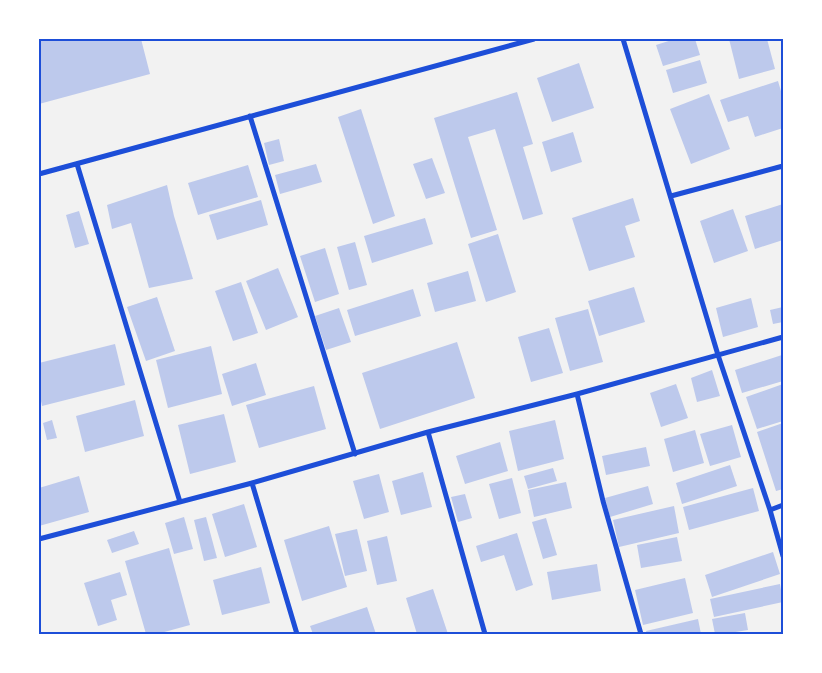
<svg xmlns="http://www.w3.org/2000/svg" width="822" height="673" font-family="Mulish,sans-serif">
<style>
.building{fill:#bdc9ec}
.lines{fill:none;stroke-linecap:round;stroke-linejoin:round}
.minor{stroke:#1d4ed8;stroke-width:5}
.neatline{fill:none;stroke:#1d4ed8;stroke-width:2}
</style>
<rect width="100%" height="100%" fill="#f2f2f2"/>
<path class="building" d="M39 39H141L150 74 39 104Z
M675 39H695L700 55 663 66 656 45Z
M729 39H767L775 69 739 79Z
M700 60 707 83 673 93 666 70Z
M579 63 594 108 552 122 537 78Z
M778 81 783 98V128L755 137 748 116 728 122 720 100Z
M517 92 533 144 523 147 543 214 523 220 495 129 468 137 497 230 471 238 434 118Z
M709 94 730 149 691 164 670 109Z
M361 109 395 216 373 224 338 117Z
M573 132 582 162 551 172 542 142Z
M279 139 284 161 269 165 264 143Z
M432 158 445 193 426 199 413 164Z
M316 164 322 182 280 194 275 175Z
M248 165 258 197 198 215 188 183Z
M167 185 174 216 193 279 149 288 131 223 112 229 107 205Z
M633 198 640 221 625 226 635 257 589 271 572 218Z
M261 200 268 225 217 240 209 215Z
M783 204V240L755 249 745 216Z
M733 209 748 251 714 263 700 221Z
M79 211 89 244 75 248 66 215Z
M425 218 433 244 372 263 364 236Z
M498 234 516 292 486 302 468 244Z
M355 242 367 285 349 290 337 247Z
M325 248 339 294 315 302 300 256Z
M278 268 298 317 266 330 246 281Z
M468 271 476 301 435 312 427 283Z
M241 282 258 333 233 341 215 291Z
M634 287 645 322 599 336 588 301Z
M413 289 421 316 355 336 347 310Z
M157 297 175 351 146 361 127 307Z
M751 298 758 327 723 337 716 308Z
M783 307V322L773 324 770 310Z
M339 308 351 342 326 350 315 316Z
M588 309 603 362 570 371 555 318Z
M549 328 563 373 531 382 518 337Z
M457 342 475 398 380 429 362 373Z
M115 344 125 385 42 406 39 391V363Z
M211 346 222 394 168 408 156 360Z
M782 355 783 360V381L742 393 735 370Z
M256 363 266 395 232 406 222 374Z
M712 370 720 396 697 402 691 378Z
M676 384 688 418 661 427 650 393Z
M783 384V421L757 429 746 397Z
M314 386 326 429 259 448 246 405Z
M135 400 144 436 85 452 76 416Z
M224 414 236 462 190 474 178 425Z
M52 420 57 438 47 440 43 423Z
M555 420 564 459 518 471 509 431Z
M783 423V489L776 491 757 432Z
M732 425 741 457 710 466 700 434Z
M695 430 704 463 673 472 664 439Z
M500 442 508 471 465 484 456 456Z
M646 447 650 466 606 475 602 456Z
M730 465 737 486 682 504 676 483Z
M553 468 557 481 528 489 524 476Z
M423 472 432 507 401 515 392 481Z
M379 474 389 512 364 519 353 481Z
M79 476 89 512 39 526V488Z
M512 478 521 513 499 519 489 484Z
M566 482 572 508 534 517 528 490Z
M648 486 653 504 610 517 605 498Z
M753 488 759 511 689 530 683 507Z
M465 494 472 518 458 522 451 497Z
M244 504 257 547 225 557 212 514Z
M674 506 679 533 619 547 613 520Z
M184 517 193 549 174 554 165 523Z
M206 517 217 558 204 561 194 520Z
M546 518 557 555 543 559 532 522Z
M329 526 347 587 302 601 284 540Z
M357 529 367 571 345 576 335 534Z
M134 531 139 544 112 553 107 540Z
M517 533 533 585 516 591 504 555 481 562 476 546Z
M387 536 397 581 377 585 367 541Z
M677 537 682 561 641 568 637 545Z
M169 548 190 625 157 634H146L125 561Z
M773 552 780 574 712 597 705 575Z
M597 564 601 591 552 600 547 572Z
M261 567 270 603 222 615 213 580Z
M120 572 127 595 111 600 117 620 98 626 84 583Z
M685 578 693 613 643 625 635 590Z
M780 584 783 602 714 617 710 599Z
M433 589 448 634H417L406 598Z
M367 607 376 634H313L310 626Z
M745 613 748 630 723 634H715L712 619Z
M698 619 701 634H647L646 631Z"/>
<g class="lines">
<path class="minor" d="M623 39 718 355 770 510 783 556
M250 116 355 454
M77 164 180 502
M39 174 534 39
M671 196 783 166
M577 394 603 501 641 634
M428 432 485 634
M252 483 297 634
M770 510 783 505
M39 539 252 483 428 432 577 394 783 337"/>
</g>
<rect width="822" height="673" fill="none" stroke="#ffffff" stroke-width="80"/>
<rect x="40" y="40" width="742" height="593" class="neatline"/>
</svg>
